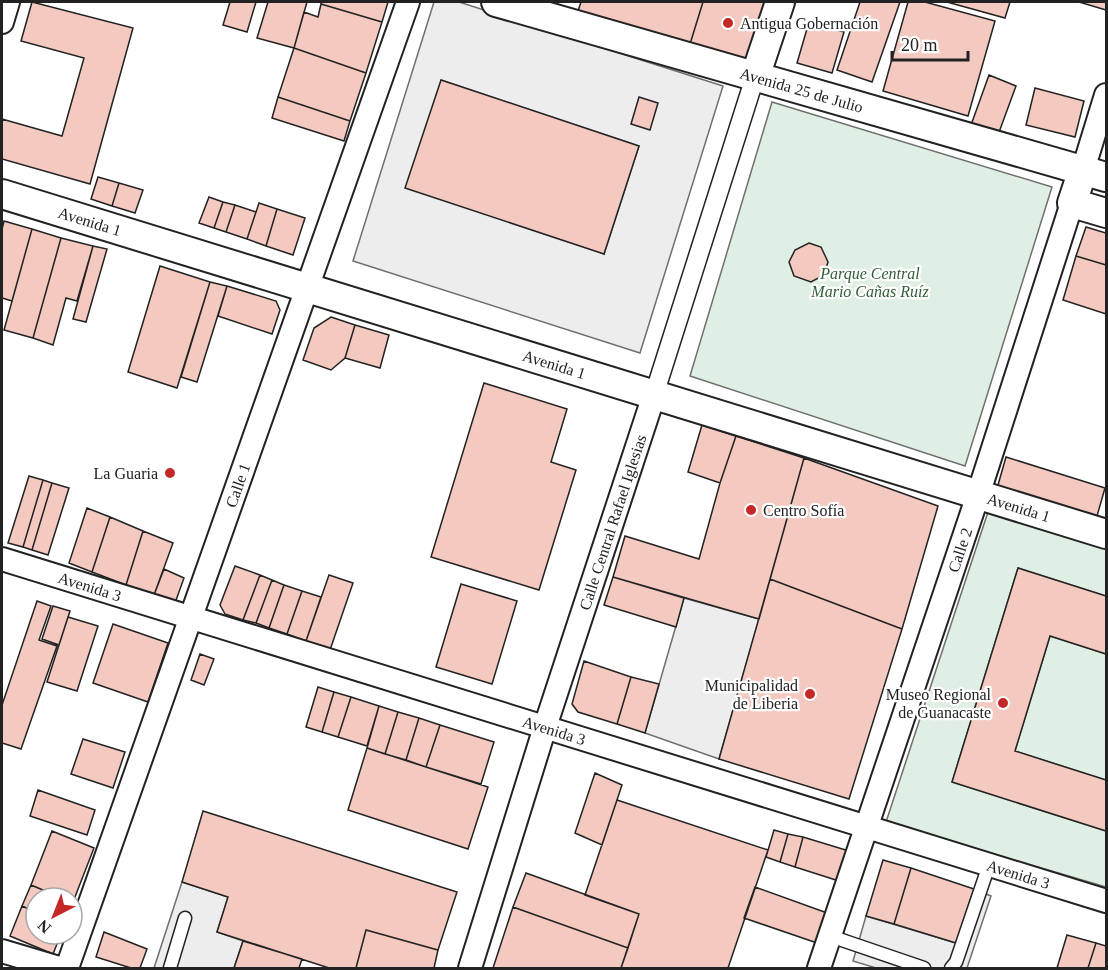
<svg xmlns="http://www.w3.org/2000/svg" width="1108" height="970" font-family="Georgia,serif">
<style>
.green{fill:#e0efe3;stroke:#6f6f6f;stroke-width:1.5}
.parking{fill:#ededed;stroke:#6f6f6f;stroke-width:1.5;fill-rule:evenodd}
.building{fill:#f3c9c0;stroke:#222;stroke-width:1.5}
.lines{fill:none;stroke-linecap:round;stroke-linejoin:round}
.service-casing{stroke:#222;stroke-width:15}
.pedestrian-casing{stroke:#222;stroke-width:21}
.minor-casing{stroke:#222;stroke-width:26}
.tertiary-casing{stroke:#222;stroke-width:32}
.service{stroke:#fff;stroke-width:12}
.pedestrian{stroke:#fff;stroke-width:18}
.minor{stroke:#fff;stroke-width:22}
.tertiary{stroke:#fff;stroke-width:28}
.poi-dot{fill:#c62828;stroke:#fff;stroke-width:2}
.labels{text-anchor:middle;stroke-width:4.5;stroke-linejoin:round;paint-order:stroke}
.poi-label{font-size:16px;fill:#222;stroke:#fff;text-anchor:end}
.street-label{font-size:16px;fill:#222;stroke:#fff}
.park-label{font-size:16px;font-style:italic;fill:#2f5e38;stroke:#fff}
</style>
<rect width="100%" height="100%" fill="#fff"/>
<path class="green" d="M772 102 1052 187 965 466 690 376Z
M988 512 1106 548V596L1018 568 952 782 1106 831V887L886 822Z
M1050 636 1106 654V780L1015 751Z"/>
<path class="parking" d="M434 2H459L723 86 640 353 353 261ZM441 80 639 146 604 254Z
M684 598 759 619 719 759 645 733Z
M182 882 228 897 217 932 243 941 234 968H154Z
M974 889 991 896 967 968H876L853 961 866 916 956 943Z"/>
<path class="building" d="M32 2 133 28 90 184 2 159V119L62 136 84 58 21 41Z
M230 2H256L247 32 223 25Z
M268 2H307L294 48 257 38Z
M322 2H388L382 22 321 4Z
M581 2H703L690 44 578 11Z
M703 2H767L748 62 690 44Z
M860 2H900L872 82 837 70Z
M908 2H925L995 21 968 116 883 91Z
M947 2H1010L1005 18Z
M1079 2H1106V10Z
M321 4 382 22 366 73 294 48 304 12 318 17Z
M809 22 844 32 832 73 797 63Z
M294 48 366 73 350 121 278 97Z
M989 75 1016 86 998 135 971 125Z
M441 80 639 146 604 254 405 188Z
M1035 88 1084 101 1075 137 1026 125Z
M278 97 350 121 344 141 272 118Z
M639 97 658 103 650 130 631 124Z
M98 177 119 183 112 206 91 199Z
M119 183 143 190 135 213 112 206Z
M209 197 223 202 214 228 199 223Z
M223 202 235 205 226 232 214 228Z
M259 203 277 209 266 246 247 239Z
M235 205 256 212 247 239 226 232Z
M277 209 305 218 293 255 266 246Z
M4 221 32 229 12 301 2 298V229Z
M1086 227 1106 233V265L1076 256Z
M32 229 61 238 33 338 4 330Z
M61 238 93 246 77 301 66 298 53 345 33 338Z
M809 243 821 247 828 262 824 275 811 282 794 276 789 262 795 250Z
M93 246 107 249 86 322 73 319Z
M1076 256 1106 265V314L1063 300Z
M160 266 210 282 177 388 128 372Z
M210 282 227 286 197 382 181 377Z
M227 286 276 301 280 310 272 334 218 316Z
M331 317 355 325 345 358 331 370 303 360 314 328Z
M355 325 389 335 380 368 345 358Z
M484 383 567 409 551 462 576 470 539 590 431 557Z
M702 425 736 436 720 483 688 472Z
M736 436 804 458 759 619 613 577 625 536 699 559 720 483Z
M1006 457 1105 488 1095 523 996 492Z
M804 458 938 506 902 629 770 579Z
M29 476 43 480 23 547 8 543Z
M43 480 52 483 32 550 23 547Z
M52 483 69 488 48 555 32 550Z
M87 508 110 517 92 572 69 563Z
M110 517 143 531 126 585 92 572Z
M143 531 173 543 154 595 126 585Z
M235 566 260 575 243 620 225 614 220 605Z
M1018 568 1106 596V654L1050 636 1015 751 1106 780V831L952 782Z
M164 569 184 578 175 603 154 595Z
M260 575 272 580 256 623 243 620Z
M329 575 353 583 330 650 306 641Z
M613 577 684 598 676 627 604 605Z
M770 579 902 629 849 799 719 759Z
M272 580 284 585 269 628 256 623Z
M461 584 517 601 492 684 436 667Z
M284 585 302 591 287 634 269 628Z
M302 591 321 597 306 641 287 634Z
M37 601 51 606 39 640 57 646 21 749 2 743V705Z
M53 606 70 611 59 645 42 639Z
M68 617 98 626 77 691 47 682Z
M113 624 168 643 148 702 93 683Z
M200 654 214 659 204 685 191 680Z
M584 661 631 677 617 724 578 712 572 704Z
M631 677 659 684 645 733 617 724Z
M318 687 334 692 322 732 306 727Z
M334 692 351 697 338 737 322 732Z
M351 697 379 706 367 746 338 737Z
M379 706 398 712 385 754 367 748Z
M398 712 419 718 406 760 385 754Z
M419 718 440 725 426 767 406 760Z
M440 725 494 742 481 784 426 767Z
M83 739 125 752 113 788 71 774Z
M367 748 488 787 468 849 348 810Z
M595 773 622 785 602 845 575 833Z
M38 790 95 810 87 835 30 816Z
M617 800 768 850 728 968H621L639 914 585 895Z
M203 811 457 892 438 950 366 930 356 968H329L217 932 228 897 182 882Z
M774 830 788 834 780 862 766 857Z
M52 831 94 848 73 902 72 898H62L31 885Z
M788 834 803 837 795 867 780 862Z
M803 837 849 851 839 881 795 867Z
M883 860 911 868 894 924 866 916Z
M911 868 974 889 956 943 894 924Z
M526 873 639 914 628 948 513 907Z
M31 885 62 898H36V912L22 906Z
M755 887 830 914 820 944 744 918Z
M22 906 36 912V934H61L53 954 10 936Z
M513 907 628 948 621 968H493Z
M366 930 438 950 434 968H356Z
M104 932 147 949 140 968H131L96 957Z
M1067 935 1096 943 1088 968H1057Z
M243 941 302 959 299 968H234Z
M1096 943 1106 946V968H1088Z"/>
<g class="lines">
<g class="service-casing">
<path id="service" d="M830 936 924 968
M170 968 185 918
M951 968 956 962 989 865"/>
</g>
<g class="pedestrian-casing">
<path id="pedestrian" d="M654 395 755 77"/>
</g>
<g class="minor-casing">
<g id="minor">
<path d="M2 22 8 2"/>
<path d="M1083 170 1106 95"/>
<path id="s1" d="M2 559 1106 901"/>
<path d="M2 951 59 968"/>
<path id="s2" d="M67 968 408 2"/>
<path id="s3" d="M470 968 545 727 654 395"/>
<path id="s4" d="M819 968 978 495 1072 203"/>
</g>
</g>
<g class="tertiary-casing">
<g id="tertiary">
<path id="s5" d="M496 2 1106 177"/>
<path d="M755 77 780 2"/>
<path d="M1083 170 1072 203 1106 213"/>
<path id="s6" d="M2 194 1106 534"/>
</g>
</g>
<use href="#service" class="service"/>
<use href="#pedestrian" class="pedestrian"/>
<use href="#minor" class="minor"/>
<use href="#tertiary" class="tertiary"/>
</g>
<g class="poi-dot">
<circle cx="728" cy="23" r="6"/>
<circle cx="170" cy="473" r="6"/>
<circle cx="751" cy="510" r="6"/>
<circle cx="810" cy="694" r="6"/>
<circle cx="1003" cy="703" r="6"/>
</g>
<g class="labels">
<g class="poi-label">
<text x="740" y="29" text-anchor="start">Antigua Gobernación</text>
<text x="158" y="479">La Guaria</text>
<text x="763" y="516" text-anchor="start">Centro Sofía</text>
<text x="798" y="691">Municipalidad<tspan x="798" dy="18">de Liberia</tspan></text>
<text x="991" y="700">Museo Regional<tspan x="991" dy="18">de Guanacaste</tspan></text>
</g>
<g class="street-label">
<text dy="6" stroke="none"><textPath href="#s5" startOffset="318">Avenida 25 de Julio</textPath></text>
<text dy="6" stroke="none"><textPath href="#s6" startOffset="92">Avenida 1</textPath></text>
<text dy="6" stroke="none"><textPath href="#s6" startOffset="578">Avenida 1</textPath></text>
<text dy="6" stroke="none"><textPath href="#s2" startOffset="512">Calle 1</textPath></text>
<text dy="6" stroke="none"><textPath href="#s6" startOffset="1064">Avenida 1</textPath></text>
<text dy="6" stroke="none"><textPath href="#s3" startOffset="468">Calle Central Rafael Iglesias</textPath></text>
<text dy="6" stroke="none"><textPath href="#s4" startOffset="441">Calle 2</textPath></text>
<text dy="6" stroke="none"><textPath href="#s1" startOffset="92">Avenida 3</textPath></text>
<text dy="6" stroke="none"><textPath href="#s1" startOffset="578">Avenida 3</textPath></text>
<text dy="6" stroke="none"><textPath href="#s1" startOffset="1064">Avenida 3</textPath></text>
</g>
<g class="park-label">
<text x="870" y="279">Parque Central<tspan x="870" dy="18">Mario Cañas Ruíz</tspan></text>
</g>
</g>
<rect width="1108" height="970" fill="none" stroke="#222222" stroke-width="6"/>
<g transform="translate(54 916) rotate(222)"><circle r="28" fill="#ffffff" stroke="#a7a7a7" stroke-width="1.5"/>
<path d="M0-4.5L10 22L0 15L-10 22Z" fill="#c62828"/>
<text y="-9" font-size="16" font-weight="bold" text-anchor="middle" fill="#222222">N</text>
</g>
<path d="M892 51v9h76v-9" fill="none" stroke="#222222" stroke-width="3"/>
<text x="901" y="51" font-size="18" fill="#222222" stroke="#ffffff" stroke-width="4.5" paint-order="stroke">20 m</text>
</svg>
